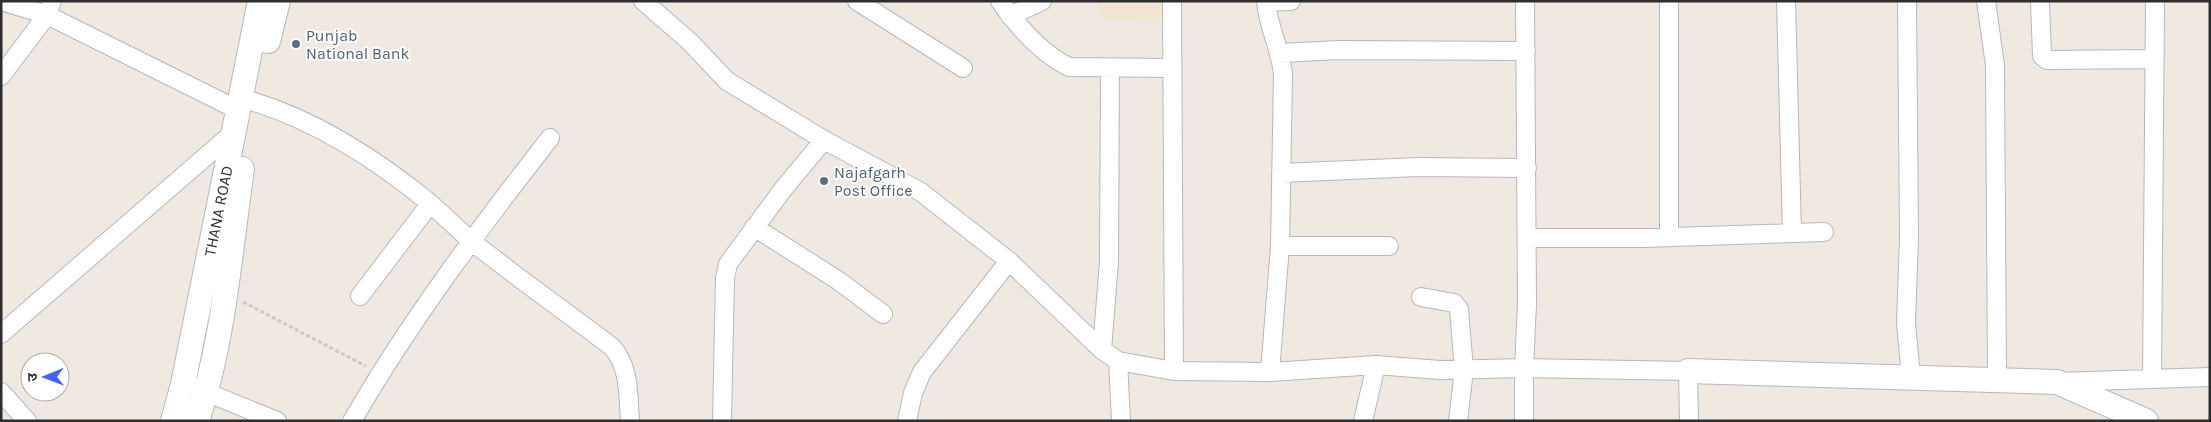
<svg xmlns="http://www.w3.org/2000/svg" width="2211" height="422" font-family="Karla,'Noto Sans Devanagari',sans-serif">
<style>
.education{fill:#f0e6d1}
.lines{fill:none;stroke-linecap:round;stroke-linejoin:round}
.street-casing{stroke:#b4b7c1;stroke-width:20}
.secondary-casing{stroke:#b4b7c1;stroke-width:26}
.path{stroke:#c9c9c9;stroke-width:3;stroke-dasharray:4 2.5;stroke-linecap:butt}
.street{stroke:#fff;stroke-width:18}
.secondary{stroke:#fff;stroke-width:24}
.service-dot{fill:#5c6f8a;stroke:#fff;stroke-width:2}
.labels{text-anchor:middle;stroke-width:4;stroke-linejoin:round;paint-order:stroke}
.service-label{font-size:16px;fill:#4e5e75;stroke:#fff;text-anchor:start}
.street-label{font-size:16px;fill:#2e2e2e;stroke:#fff}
</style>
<rect width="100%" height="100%" fill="#efe9e1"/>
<path class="education" d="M1098 1H1163V18L1102 19Z"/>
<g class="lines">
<g class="street-casing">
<path id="street" d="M1 1 47 15 238 110
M643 1 689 41 727 81 824 140 921 192 1009 261 1102 350 1118 361 1174 371 1270 372 1376 365 1440 370 1524 368 1688 371 1689 421
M857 1 963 68
M1000 1C1018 27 1040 53 1069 67L1172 68
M1172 1 1174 371
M1266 1C1268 28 1281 49 1283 75L1280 246 1270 372
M1786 1 1792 233
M1907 1 1909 239 1906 322 1911 378
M1986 1 1995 65 1997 380
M2040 1 2042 56 2047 60 2154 59
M1266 2 1291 1
M1010 16 1042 1
M1281 53 1339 50 1526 51
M1 76 47 15 52 1
M241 98C311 117 375 158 431 204 444 216 457 228 470 240 516 277 565 311 612 347 630 367 628 395 630 421
M1281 173 1418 167 1527 168
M754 227 839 281 883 314
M1669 237V1
M1527 238H1643L1824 232
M1280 246H1389
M360 296 430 204
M1421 297 1454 303 1459 309 1464 370 1458 421
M1 334 234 132
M1102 350 1109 261 1110 68
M1118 361 1121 421
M2152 379 2155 1
M2060 382 2210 377
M196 388 277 421
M1 392 27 421
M352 421C410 321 479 229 550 138
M722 421 725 278 728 264 784 188 824 140
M907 421 913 393 922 372 1009 261
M1363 421 1376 365
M1524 421V368L1527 304 1525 1"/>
</g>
<g class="secondary-casing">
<g id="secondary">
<path d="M268 41 278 1"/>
<path d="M1688 371 2057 382 2146 421"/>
<path id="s1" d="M173 421 183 384 260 1"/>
<path d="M197 421C224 340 230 252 242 169"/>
</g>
</g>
<path class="path" d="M243 302 366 366"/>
<use href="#street" class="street"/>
<use href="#secondary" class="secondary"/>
</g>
<g class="service-dot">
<circle cx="296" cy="44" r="5"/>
<circle cx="824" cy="181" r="5"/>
</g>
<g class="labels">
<g class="service-label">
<text x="306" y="41">Punjab<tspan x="306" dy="18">National Bank</tspan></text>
<text x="834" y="178">Najafgarh<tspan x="834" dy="18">Post Office</tspan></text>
</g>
<g class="street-label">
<text dy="6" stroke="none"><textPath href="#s1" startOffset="215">THANA ROAD</textPath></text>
</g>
</g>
<rect width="2211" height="422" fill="none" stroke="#2e2e2e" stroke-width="5"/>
<g transform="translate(45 377) rotate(269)"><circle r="24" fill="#ffffff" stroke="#ababab"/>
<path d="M0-4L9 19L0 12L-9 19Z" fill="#4264fb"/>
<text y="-8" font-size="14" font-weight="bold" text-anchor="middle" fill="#2e2e2e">उ</text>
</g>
</svg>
